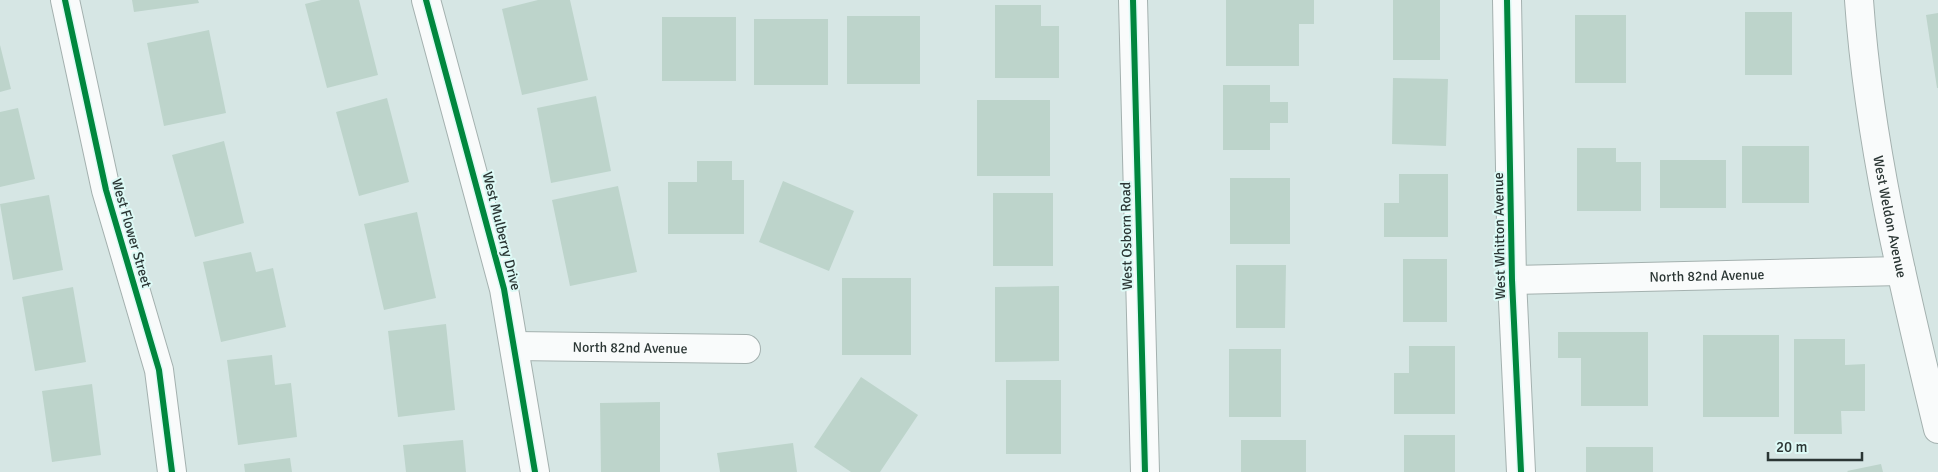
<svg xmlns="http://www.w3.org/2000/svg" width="1938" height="472" font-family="Signika,sans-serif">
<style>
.building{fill:#bdd4cb}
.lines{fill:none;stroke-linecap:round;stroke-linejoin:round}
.minor-casing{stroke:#a4b1af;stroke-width:30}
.minor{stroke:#f9fbfb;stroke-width:28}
.cycleway-casing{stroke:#ddfaf6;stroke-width:9}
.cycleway{stroke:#00873e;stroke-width:6}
.labels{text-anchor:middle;stroke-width:4;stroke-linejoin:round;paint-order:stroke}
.street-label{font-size:14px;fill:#2b3634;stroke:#ddfaf6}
</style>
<rect width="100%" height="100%" fill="#d6e6e4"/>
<path class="building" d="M132 0H198L199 3 134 12Z
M321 0H359L378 75 327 88 305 4Z
M538 0H570L588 80 522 95 502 9Z
M1226 0H1314V24H1299V66H1226Z
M1393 0H1440V60H1393Z
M995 5H1041V26H1059V78H995Z
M1745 12H1792V75H1745Z
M1938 13V88H1937L1926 15Z
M1575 15H1626V83H1575Z
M847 16H920V84H847Z
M662 17H736V81H662Z
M754 19H828V85H754Z
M209 30 226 113 164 126 147 43Z
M0 45 11 89 0 92Z
M1393 78 1448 79 1446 146 1392 144Z
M1223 85H1270V102H1288V123H1270V150H1223Z
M596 96 611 171 551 183 537 108Z
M387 98 409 182 359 196 336 112Z
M977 100H1050V176H977Z
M18 108 35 179 0 187V112Z
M224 141 244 223 195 237 172 155Z
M1742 146H1809V203H1742Z
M1577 148H1616V162H1641V211H1577Z
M1660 160H1726V208H1660Z
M697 161H732V180H744V234H668V182H697Z
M1399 174H1448V237H1384V203H1399Z
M1230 178H1290V244H1230Z
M783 181 854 211 829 271 759 242Z
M618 186 637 272 570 286 552 200Z
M993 193H1053V266H993Z
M49 195 63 270 13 280 0 204Z
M417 212 436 298 384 310 364 224Z
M251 252 256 272 273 268 286 327 221 342 203 262Z
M1403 259H1447V322H1403Z
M1236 265H1286L1285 328H1236Z
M842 278H911V355H842Z
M1059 286V361L995 362V287Z
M73 287 86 362 35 371 22 297Z
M446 324 455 410 398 417 388 331Z
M1558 332H1648V406H1581V358H1558Z
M1703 335H1779V417H1703Z
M1794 339H1845V365L1865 364V411H1841L1842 434H1794Z
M1409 346H1455V414H1394V373H1409Z
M1229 349H1281V417H1229Z
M272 355 275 385 291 383 297 437 238 445 227 360Z
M861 377 918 415 880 472H851L814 447Z
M1006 380H1061V454H1006Z
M92 384 101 455 52 462 42 391Z
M660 402V472H601L600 403Z
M1404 435H1455V472H1404Z
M463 440 466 472H406L403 445Z
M1241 440H1306V472H1241Z
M793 443 797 472H720L717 453Z
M1586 447H1653V472H1586Z
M290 458 292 472H245L244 464Z
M1881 464 1883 472H1848L1847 471Z"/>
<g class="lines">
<g class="minor-casing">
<g id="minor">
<path d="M65 0 106 190 159 370 172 472"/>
<path d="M426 0 504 289 535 472"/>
<path d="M1133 0 1145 472"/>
<path d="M1507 0 1512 280 1521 472"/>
<path id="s1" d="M1859 0C1869 145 1904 288 1938 429"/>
<path id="s2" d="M1512 280 1901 271"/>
<path id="s3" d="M515 346 746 349"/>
</g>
</g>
<use href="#minor" class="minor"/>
<g class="cycleway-casing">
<path id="cycleway" d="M65 0 106 190 159 370 172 472
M426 0 504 289 535 472
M1133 0 1145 472
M1507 0 1512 280 1521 472"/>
</g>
<use href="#cycleway" class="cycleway"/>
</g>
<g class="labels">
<g class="street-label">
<text dy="5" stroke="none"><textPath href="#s1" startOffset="219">West Weldon Avenue</textPath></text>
<text transform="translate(502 231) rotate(76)" y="5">West Mulberry Drive</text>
<text transform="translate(132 233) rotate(74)" y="5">West Flower Street</text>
<text transform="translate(1126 236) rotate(-91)" y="5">West Osborn Road</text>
<text transform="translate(1499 236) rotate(-91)" y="5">West Whitton Avenue</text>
<text dy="5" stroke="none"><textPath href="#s2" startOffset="195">North 82nd Avenue</textPath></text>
<text dy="5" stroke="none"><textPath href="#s3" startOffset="115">North 82nd Avenue</textPath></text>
</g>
</g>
<path d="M1768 452v8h94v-8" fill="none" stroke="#2b3634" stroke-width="2.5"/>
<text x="1776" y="452" font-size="15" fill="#2b3634" stroke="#ddfaf6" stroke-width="4" paint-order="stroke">20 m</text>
</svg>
